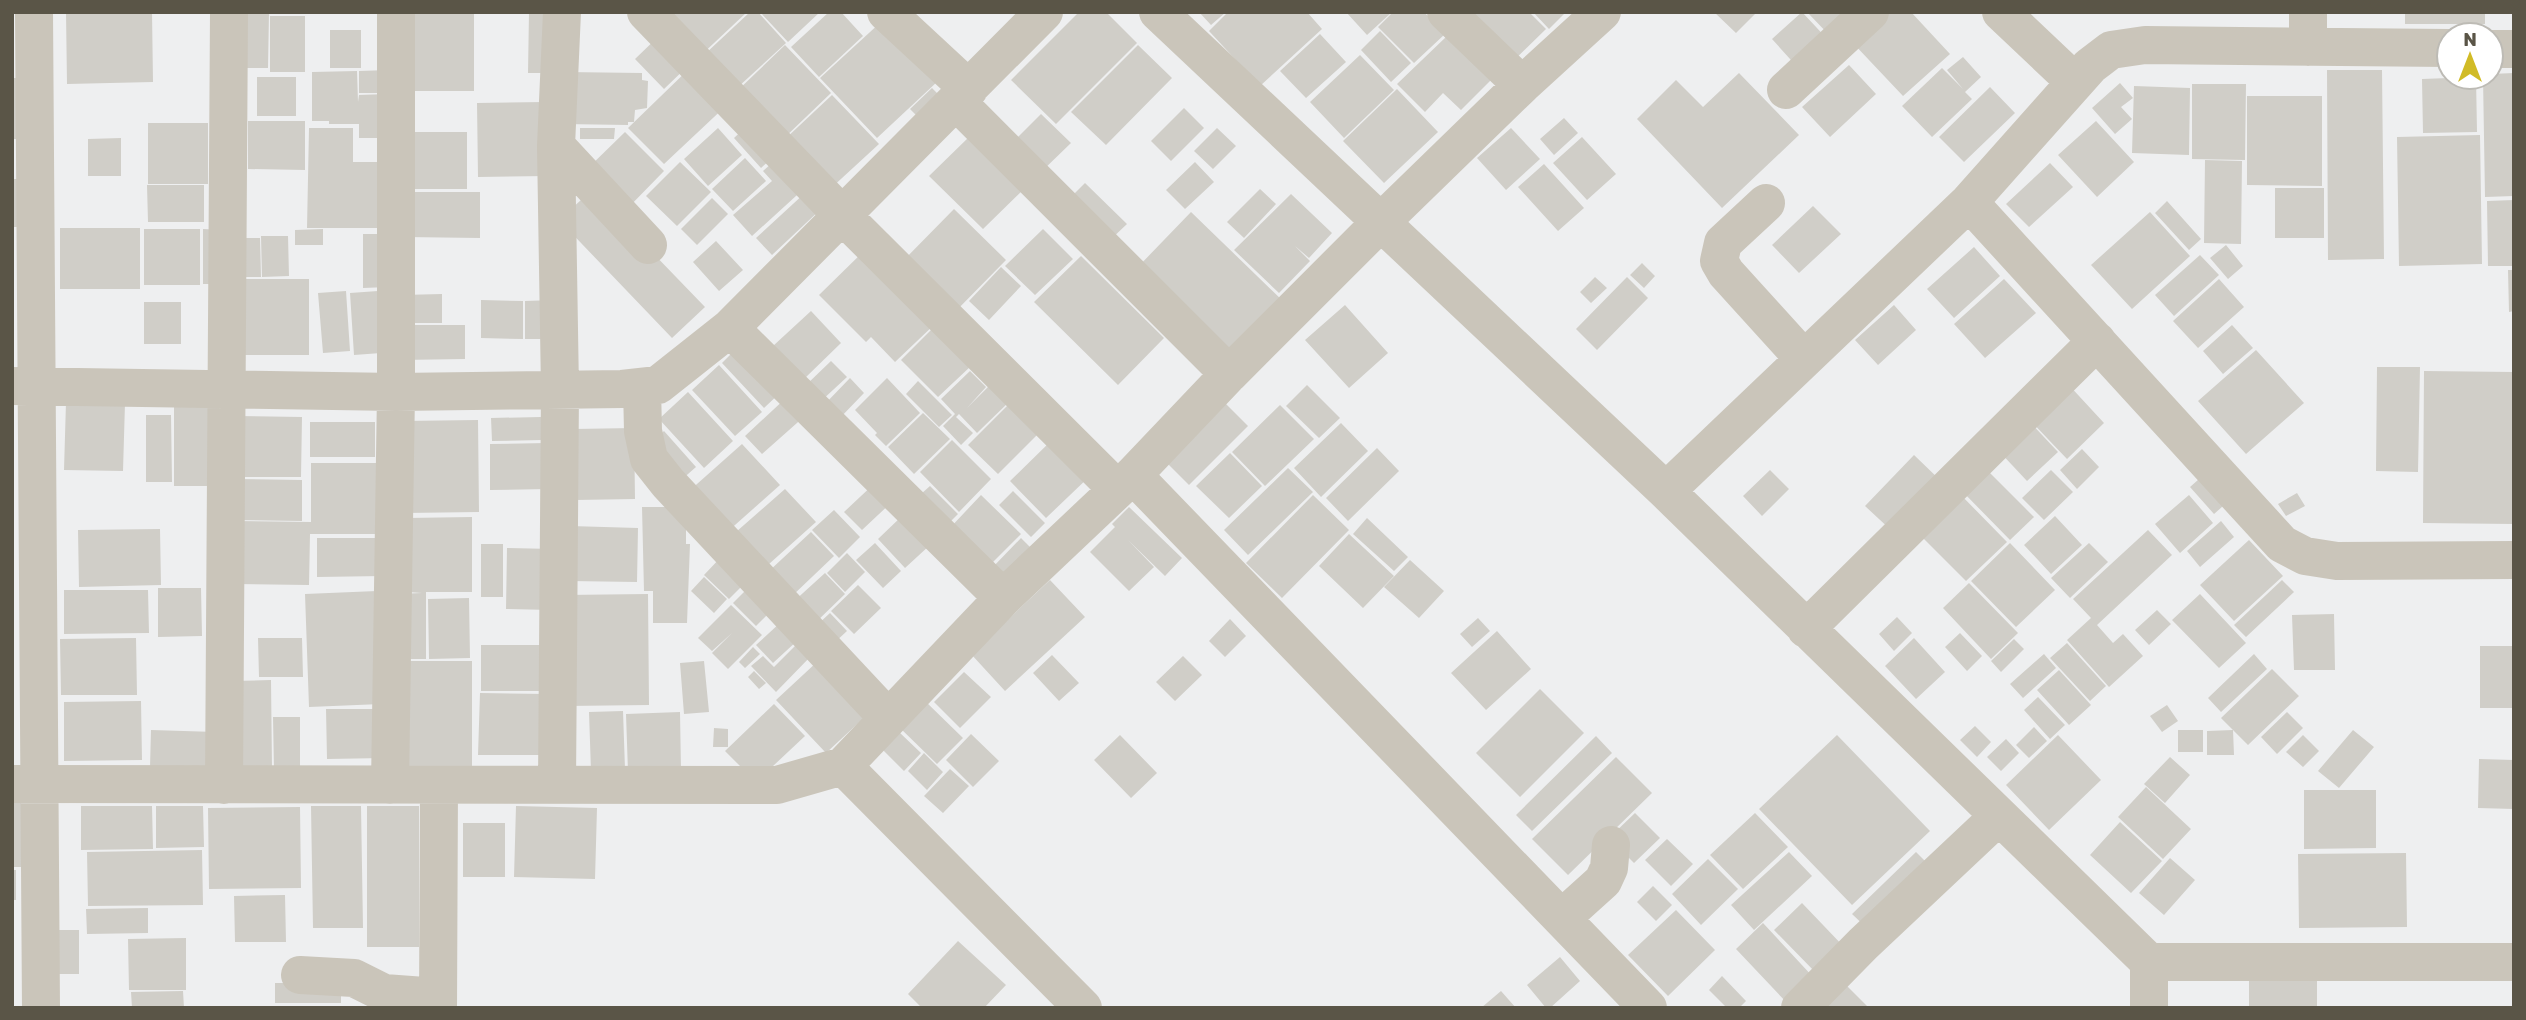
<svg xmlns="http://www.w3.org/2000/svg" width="2526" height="1020" font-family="Rubik,sans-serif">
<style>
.building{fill:#d0cec8}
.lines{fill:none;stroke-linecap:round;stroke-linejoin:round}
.minor{stroke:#cac5ba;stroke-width:38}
</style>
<rect width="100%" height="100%" fill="#eeeff0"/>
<path class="building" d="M66 12H152L153 82 67 84Z
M235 12H269L268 68H235Z
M408 12H474V91H408Z
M529 12H559V73H528Z
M669 12H747L697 59Z
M750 12H758L786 43 737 88 705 54Z
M760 12H820L788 42Z
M829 12H841L863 36 819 77 791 47Z
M1079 12H1106L1137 43 1056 124 1011 80Z
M1199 12H1226L1211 25Z
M1228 12H1307L1322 29 1260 86 1209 31Z
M1346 12H1392L1367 35Z
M1393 12H1424L1445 34 1414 63 1378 27Z
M1473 12H1529L1546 29 1506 68Z
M1533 12H1566L1549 29Z
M1714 12H1757L1736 33Z
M1802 12 1831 43 1800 70 1772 39Z
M1807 12H1858L1832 38Z
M1885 12H1911L1950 54 1903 96 1852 42Z
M2405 12H2485V24H2405Z
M270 16H305V72H270Z
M882 21 938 81 877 138 820 78Z
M330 30H361V68H330Z
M1380 31 1411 63 1391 82 1361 50Z
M662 33 691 63 664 89 635 59Z
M1320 34 1346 62 1306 98 1280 71Z
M1447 36 1492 79 1461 110 1443 93 1425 112 1397 84Z
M785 45 831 93 781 141 735 93Z
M1138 45 1172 78 1106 145 1071 112Z
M1360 55 1394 90 1344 138 1310 102Z
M1963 57 1981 77 1965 92 1972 99 1932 137 1902 106 1942 68 1963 89 1947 70Z
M693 65 730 102 664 164 628 128Z
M1849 65 1876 94 1830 137 1802 107Z
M389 70 390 93H359V71Z
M2327 70H2382L2384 259 2328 260Z
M357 71 358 102 359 95 388 94V138H359V124H329V121H312V72Z
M565 72 642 73V80L648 81 647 108 635 110 634 122H628V125L563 124Z
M1739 73 1799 135 1722 208 1637 119 1676 80 1703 107Z
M2514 73V196L2485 197 2483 77H2491V74Z
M257 77H296V116H257Z
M2476 77 2477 132 2423 133 2422 79Z
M12 78H21V139H12Z
M2120 83 2133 98 2121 107 2132 119 2115 134 2092 108Z
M2192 84H2246L2245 160 2192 159Z
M2134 86 2190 88 2189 155 2132 153Z
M1990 87 2015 113 1964 162 1939 137Z
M932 88 943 99 921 120 910 109Z
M1397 89 1438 132 1384 183 1343 141Z
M832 95 879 144 829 190 783 141Z
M2247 96H2322V186L2247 185Z
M545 102 547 176 478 177 477 103Z
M1184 108 1204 128 1171 161 1151 141Z
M1041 114 1071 143 1040 173 1011 144Z
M1564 118 1578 133 1554 155 1540 139Z
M248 121H305V170L248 169Z
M2096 121 2134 162 2097 197 2058 155Z
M148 123H208V184H148Z
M750 123 778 153 761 168 734 138Z
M309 128H353V162H386V228H307Z
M580 128H615L614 139H580Z
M718 128 742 155 708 186 684 159Z
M1217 128 1236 146 1213 169 1194 151Z
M1511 128 1540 159 1506 190 1477 158Z
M409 132H467V189H409Z
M625 132 664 171 624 212 584 172Z
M2480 135 2482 264 2399 266 2397 137Z
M970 136 1024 189 983 229 929 176Z
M1582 137 1616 174 1587 200 1553 163Z
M121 138V176H88V139Z
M781 155 808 185 752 236 733 215 772 181 763 171Z
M745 158 766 181 733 211 712 189Z
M2205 160 2242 161 2241 244 2204 243Z
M680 162 711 192 677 226 646 196Z
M1195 162 1214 182 1185 209 1166 190Z
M2050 163 2073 187 2029 227 2006 204Z
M1544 164 1584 208 1558 231 1518 187Z
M12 179H21L20 227H12Z
M1085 183 1127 224 1108 242 1067 201Z
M147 185H204V222H148Z
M2275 188H2324V238H2275Z
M1260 189 1276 204 1244 238 1227 222Z
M592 190 705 307 672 338 559 220Z
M405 192H480V238L405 237Z
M806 192 822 208 772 255 756 238Z
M1291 194 1332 233 1309 258 1295 246 1310 261 1279 293 1234 250Z
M712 198 728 214 697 245 681 229Z
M2514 200V266H2488L2487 201Z
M2167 201 2201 239 2189 250 2155 213Z
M1813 206 1841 234 1799 273 1772 245Z
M954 209 1006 260 952 315 900 264Z
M1191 212 1284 302 1228 359 1136 269Z
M2150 212 2190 256 2132 309 2091 265Z
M60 228H140V289H60Z
M144 229H200V285H144Z
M203 229 222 230V284H203Z
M323 229V245H295V230Z
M1043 229 1073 259 1035 295 1005 266Z
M363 234H387L388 287 363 288Z
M261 236H288L289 276 262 277Z
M233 238H260L261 277H234Z
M716 241 743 270 719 291 693 262Z
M2226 245 2243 266 2228 279 2210 258Z
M1974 247 2000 276 1954 318 1927 289Z
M867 248 936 323 895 362 871 337 866 342 819 295Z
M2200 255 2219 275 2174 316 2155 295Z
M1081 256 1164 338 1118 385 1034 302Z
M1642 263 1655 276 1644 288 1630 275Z
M1001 267 1021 286 989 320 969 301Z
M2508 270H2514V311L2509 312Z
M1595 277 1607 288 1591 303 1580 292Z
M1627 277 1648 298 1597 350 1576 329Z
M233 279H309V355H233Z
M2004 279 2036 313 1985 358 1954 324Z
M2219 279 2244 307 2198 348 2173 321Z
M346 291 350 351 323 353 318 293Z
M378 291 381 353 354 355 350 293Z
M442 294V323H402V295Z
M481 300 523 301V339L481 338Z
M555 300V339H525V301Z
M144 302H181V344H144Z
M1345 305 1388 353 1349 388 1305 340Z
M1894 305 1916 330 1878 365 1855 340Z
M811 311 841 343 804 379 773 346Z
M400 325H465V359L401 360Z
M2232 325 2253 348 2223 374 2203 351Z
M933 328 971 366 938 397 901 360Z
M739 346 782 391 764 408 722 363Z
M2256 350 2304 403 2246 454 2198 401Z
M831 361 847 377 820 402 805 386Z
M719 365 762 412 735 436 692 390Z
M2377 367H2420L2418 472 2376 471Z
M970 371 986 387 967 408 992 383 1010 401 977 433 959 414 956 417 973 433 961 445 943 426 955 414 941 399Z
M2424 371 2514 372V524L2423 523Z
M850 378 864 393 838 420 823 406Z
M887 378 920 413 886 446 875 435 877 433 855 410Z
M918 381 952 415 939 427 906 394Z
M2067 383 2104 423 2067 459 2029 419Z
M1307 385 1340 418 1319 438 1286 406Z
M688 392 733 441 704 468 659 419Z
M788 396 806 415 762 454 745 436Z
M66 402 125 403 123 471 64 470Z
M1010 403 1040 432 998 474 968 445Z
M1225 403 1248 426 1189 485 1166 462Z
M1280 405 1314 439 1265 486 1232 452Z
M174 407H219V486H174Z
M923 413 950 439 914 474 888 447Z
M146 415H171L172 482H146Z
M234 416 302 417 301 477H234Z
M541 417 542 440 492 441 491 418Z
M478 420 479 512 405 513 403 421Z
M2028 420 2058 452 2027 481 1997 449Z
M310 422H375V457H310Z
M1341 423 1368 451 1321 497 1294 468Z
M634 428 635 499 575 500 574 429Z
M664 431 696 467 680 481 648 446Z
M1054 438 1091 475 1046 518 1010 481Z
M952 440 991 479 959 512 920 472Z
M547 443 548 489 490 490V444Z
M742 444 780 485 726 533 688 492Z
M1377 448 1399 471 1348 521 1326 498Z
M2082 449 2099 467 2077 489 2060 470Z
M1230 453 1262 486 1229 518 1196 486Z
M1914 455 1942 482 1893 532 1865 506Z
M311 463H384V534H310L309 585 233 584 234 521 311 522Z
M1983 466 2034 517 2010 540 1960 489Z
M1288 468 1313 492 1248 555 1224 530Z
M1770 470 1789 489 1762 516 1743 496Z
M2051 470 2073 492 2044 520 2022 498Z
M2207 472 2231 499 2214 514 2190 487Z
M232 479 302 480V521L231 520Z
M877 481 894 500 862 530 844 512Z
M930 486 958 514 941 531 912 502Z
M785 489 816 522 759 573 728 539Z
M1013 491 1045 523 1031 537 999 505Z
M1958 492 2007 542 1966 581 1917 532Z
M2297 493 2305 506 2286 516 2278 504Z
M981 495 1021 534 987 568 948 530Z
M1313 495 1349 530 1282 598 1246 563Z
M2189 495 2213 523 2180 553 2155 524Z
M642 507H686V544H690L687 623H653V591H644Z
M1129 507 1182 558 1165 576 1128 540 1154 567 1129 591 1090 552 1115 527 1112 524Z
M834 510 860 537 839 558 812 530Z
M902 516 930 545 905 568 878 539Z
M2055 516 2082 545 2051 574 2024 545Z
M472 517V592H426V659H399L398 594 422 593 408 592 407 518Z
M1367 518 1408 557 1394 571 1353 534Z
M2221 521 2234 537 2200 567 2187 551Z
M570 526 638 528 637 582 569 581Z
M160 529 161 585 79 587 78 530Z
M2148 530 2172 555 2097 625 2113 643 2123 634 2143 656 2109 687 2067 640 2091 618 2073 599Z
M811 532 834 556 791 597 768 572Z
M1349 534 1394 576 1363 608 1319 566Z
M317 538H382L383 576 317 577Z
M1021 538 1031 548 1000 578 991 569Z
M2249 540 2283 576 2234 621 2200 585Z
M875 543 901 571 883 588 856 560Z
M2010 543 2055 590 2016 627 1971 581Z
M2089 543 2108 562 2070 598 2051 578Z
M481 544H503V597H481Z
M507 548 553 549 551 610 506 609Z
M847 553 865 572 845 592 827 573Z
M722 556 747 581 729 599 704 575Z
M1410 560 1444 591 1419 618 1384 587Z
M825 573 845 594 813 625 792 603Z
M704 577 727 599 714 613 691 591Z
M1050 580 1085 617 1005 691 971 654Z
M2282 580 2294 592 2246 637 2234 625Z
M1969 583 2018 633 1991 659 1943 608Z
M751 585 774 608 756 626 733 603Z
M858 585 881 608 854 634 831 611Z
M158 588H201L202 636 158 637Z
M64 590H148L149 633 64 634Z
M377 591 381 704 309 707 305 594Z
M648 594 649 705 566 706 564 595Z
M2200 594 2246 643 2219 668 2172 620Z
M469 598 470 658 429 659 428 599Z
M731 605 762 635 728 669 712 653 732 633 712 651 698 638Z
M2157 610 2171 624 2149 645 2135 630Z
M830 613 847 631 833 644 816 626Z
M2334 614 2335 670H2294L2292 615Z
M1897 617 1912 633 1894 651 1879 634Z
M1478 618 1490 631 1472 647 1460 634Z
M1230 619 1246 636 1225 657 1209 641Z
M781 622 798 640 773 663 756 645Z
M1497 631 1531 669 1486 710 1451 673Z
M1960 633 1982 656 1967 671 1945 647Z
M136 638 137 695H61L60 639Z
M258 638H302L303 677H259Z
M1914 638 1945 672 1916 699 1885 666Z
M2014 639 2024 649 2001 672 1991 661Z
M799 642 812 655 776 692 751 666 763 656 774 667Z
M2067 643 2106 686 2090 701 2050 658Z
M481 645H547V691H481Z
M2480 646H2514V708H2480Z
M753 647 760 654 745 668 739 662Z
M2044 654 2056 668 2023 698 2010 684Z
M2254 654 2267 669 2221 712 2208 698Z
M1052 655 1079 683 1059 701 1033 673Z
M1183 656 1202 675 1175 701 1156 682Z
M399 661H472V767H400Z
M704 661 709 712 684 714 680 663Z
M818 661 868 714 826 753 776 700Z
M2272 669 2299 696 2248 745 2233 730 2234 755H2207V731L2233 730 2221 718Z
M2059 670 2091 705 2069 725 2037 690Z
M754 671 766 683 759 689 748 677Z
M964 672 991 697 960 728 934 702Z
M271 680 272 769H234L232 681Z
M1540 689 1584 733 1520 797 1476 753Z
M480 693 548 694 547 755H478Z
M2038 697 2065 725 2050 739 2024 710Z
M924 700 963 738 937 764 898 726Z
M141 701 142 760 64 761V702Z
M774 704 805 736 756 782 725 751Z
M2167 705 2178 721 2162 732 2150 716Z
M326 709H382L384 758 327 759Z
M623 711 625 769 591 771 589 712Z
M680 712 681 771 628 772 626 714Z
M2287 712 2303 728 2277 754 2261 737Z
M273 717H300V769H274Z
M1975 726 1991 742 1977 757 1960 740Z
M2034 727 2047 741 2029 758 2016 745Z
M714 728 728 729V747H713Z
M151 730 216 732 215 770 150 768Z
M2178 730H2203V752H2178Z
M2353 730 2374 747 2339 788 2318 771Z
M899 732 921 753 904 771 882 749Z
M971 734 999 761 973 787 946 760Z
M1120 735 1157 773 1131 798 1094 760Z
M1837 735 1930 831 1852 905 1759 809Z
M2058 735 2101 780 2049 830 2006 785Z
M2303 735 2319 751 2303 767 2286 752Z
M1596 736 1612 753 1532 831 1516 815Z
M2006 739 2019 753 2001 771 1987 757Z
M924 753 943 772 927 790 908 771Z
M1616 757 1652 793 1568 875 1532 839Z
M2170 757 2190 775 2165 803 2144 784Z
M2479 759 2514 760V809L2478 808Z
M950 769 969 786 943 813 924 796Z
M2146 787 2191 829 2163 859 2118 817Z
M2304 790H2376V848L2304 849Z
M21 799 22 867H12V800Z
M81 806H152L153 849 81 850Z
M156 806H203L204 847 156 848Z
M311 806H361L363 928H313Z
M367 806H419V947H367Z
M516 806 597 808 595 879 514 877Z
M300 807 301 888 209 889 208 808Z
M1635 813 1660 838 1634 863 1609 838Z
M1755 813 1788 847 1743 889 1710 855Z
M2120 822 2162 861 2131 893 2090 855Z
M463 823H505V877H463Z
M1667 839 1693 864 1671 886 1645 860Z
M202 850 203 905 88 906 87 852Z
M1789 852 1812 876 1754 930 1731 905Z
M1916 852 1934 870 1871 932 1852 914Z
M2406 853 2407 927 2299 928 2298 854Z
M2170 858 2195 880 2164 915 2139 893Z
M1708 859 1738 889 1701 925 1672 894Z
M12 870H16V900H12Z
M1653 886 1672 905 1656 921 1637 902Z
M285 895 286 942H235L234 896Z
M1802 903 1845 948 1817 974 1774 930Z
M148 908V933L87 934 86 909Z
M1676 910 1715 950 1668 996 1628 955Z
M1763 923 1814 978 1787 1003 1736 949Z
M56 930H79V974H56Z
M186 938V990H129L128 939Z
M958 941 1006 985 984 1008H922L908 994Z
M1560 957 1580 981 1550 1008H1546L1527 985Z
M1722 976 1746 1001 1739 1008H1727L1709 990Z
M2317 977V1006L2249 1007V978Z
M1842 981 1867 1006 1865 1008H1816Z
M275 983H341V1003H275Z
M183 991 184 1008H132L131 992Z
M1501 991 1516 1008H1481Z"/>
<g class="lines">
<path class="minor" d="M34 12 41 1008
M646 12 842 215 1117 489
M886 12 969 89
M1158 12 1666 491 2149 962
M1446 12 1522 85
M2001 12 2075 82
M2308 47V12
M2491 49H2514
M1786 90 1870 12
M956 101 1229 374
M556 146 648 245
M1969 202 2282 544 2305 556 2337 561 2514 560
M1766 203 1723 243 1719 261 1726 273 1804 359
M730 328 1003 598
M12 386 396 392 622 389 658 385 730 328 1044 12
M642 387 643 431 649 459 668 483 888 718
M1133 475 1648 1008
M1666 491 1969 202 2090 66 2111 50 2145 45 2449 48
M1806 629 2097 341
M843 766 1083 1008
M12 784 777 785 843 766 1003 598 1133 475 1229 374 1381 222 1522 85 1602 12
M224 785 229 12
M390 785 396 392V12
M557 785 560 390 556 146 562 12
M1562 918 1603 881 1609 868 1611 845
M300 975 354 978 384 993 438 997
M438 1008 439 785
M1800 1008 1863 944 1999 816
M2149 1008V962H2514"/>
</g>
<rect width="2526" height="1020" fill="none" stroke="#5a5547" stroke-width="28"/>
<g transform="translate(2470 56)"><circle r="33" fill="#ffffff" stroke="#bdbbb5" stroke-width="2"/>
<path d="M0-5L12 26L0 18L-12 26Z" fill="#d1bb26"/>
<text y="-10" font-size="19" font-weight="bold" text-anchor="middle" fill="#5a5547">N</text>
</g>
</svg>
